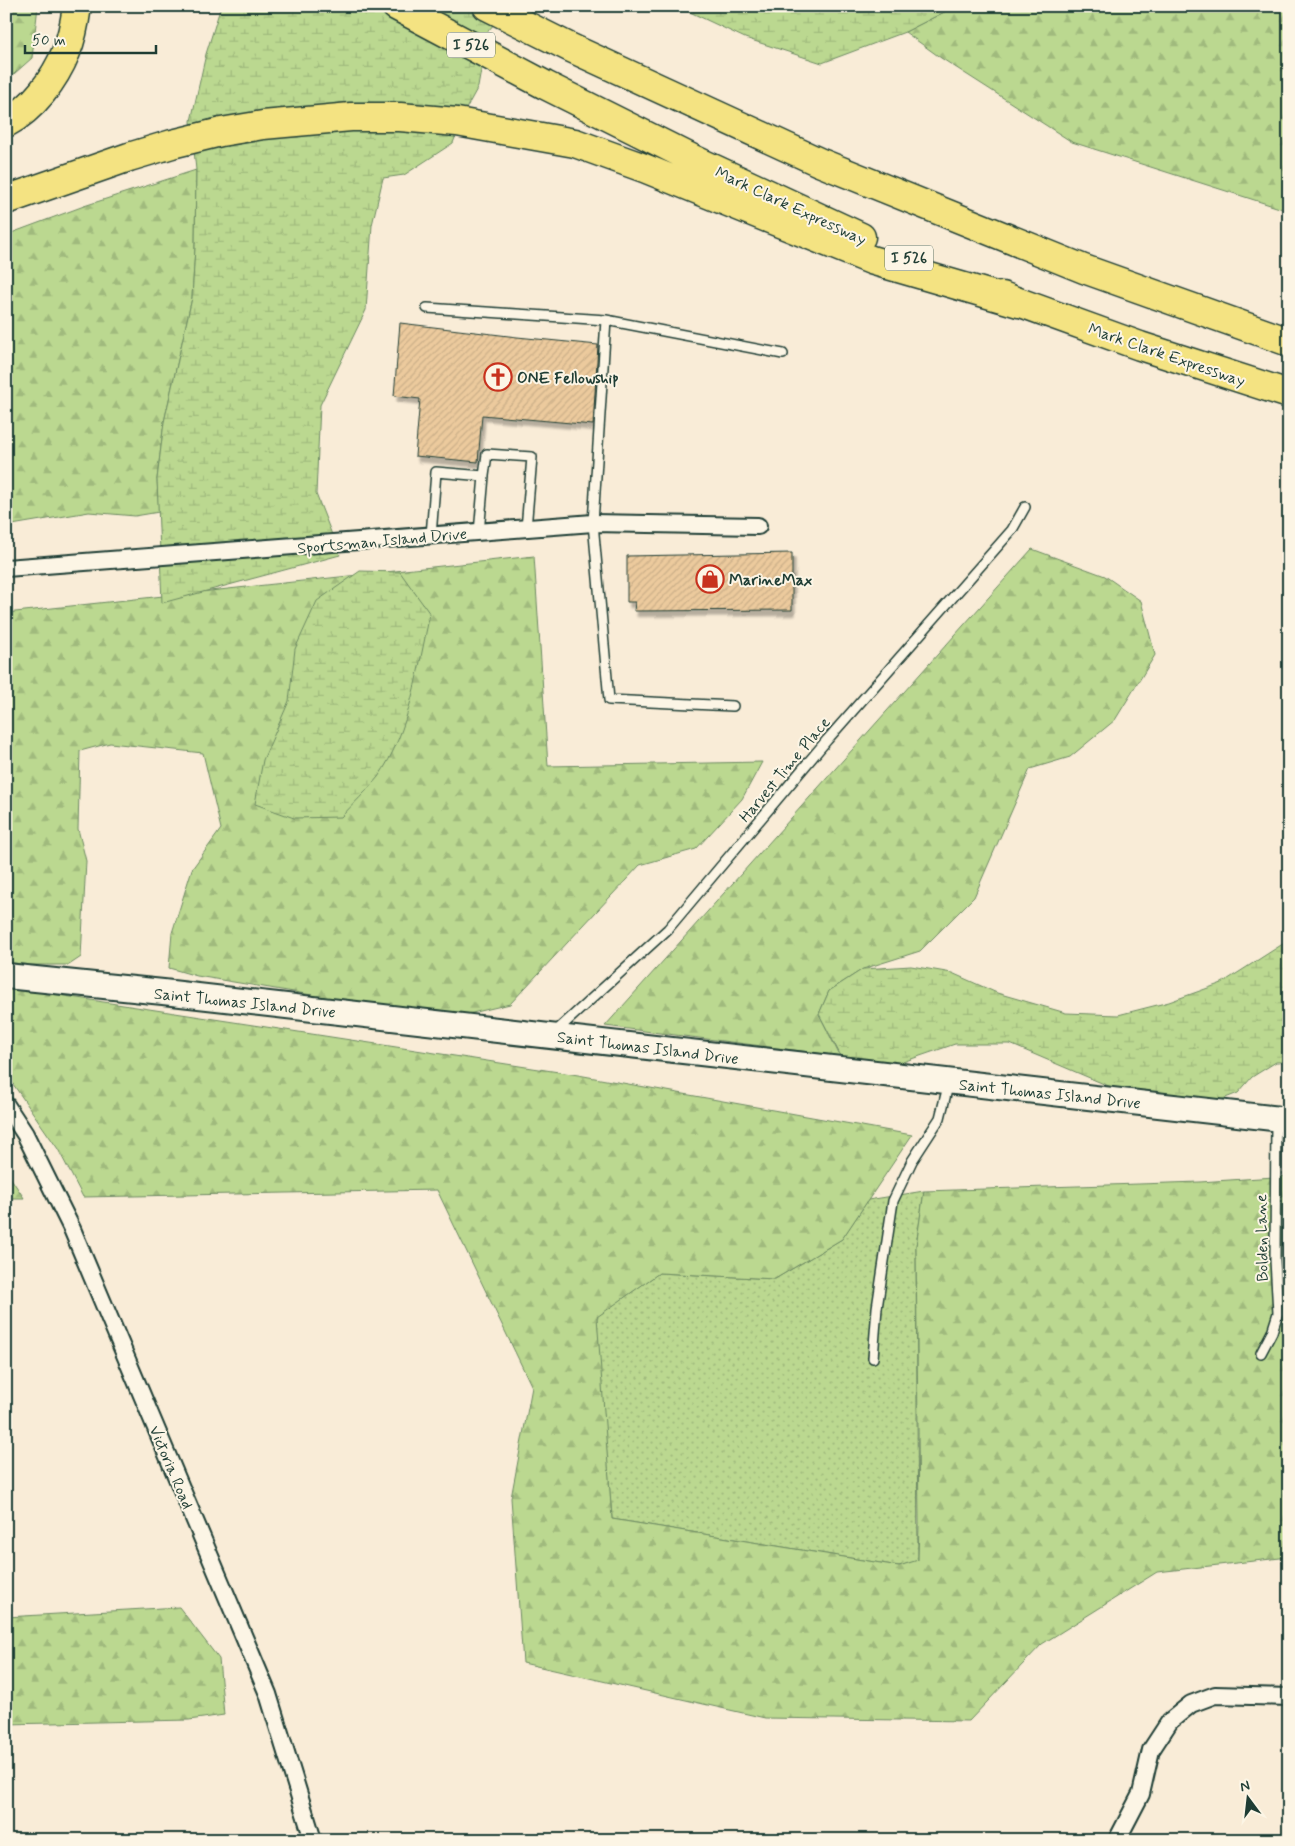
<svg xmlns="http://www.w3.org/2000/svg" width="1295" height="1846" font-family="Mynerve,sans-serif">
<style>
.grass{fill:url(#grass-dots);stroke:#6d8a62}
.forest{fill:url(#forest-firs);stroke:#6d8a62}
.wetland{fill:url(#wetland-marsh);stroke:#6d8a62}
.building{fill:url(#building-hatch);stroke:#1f3d34;filter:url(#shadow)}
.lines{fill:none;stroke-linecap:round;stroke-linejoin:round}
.service-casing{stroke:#1f3d34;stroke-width:12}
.minor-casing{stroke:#1f3d34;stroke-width:20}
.secondary-casing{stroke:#1f3d34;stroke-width:28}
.motorway-casing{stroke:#1f3d34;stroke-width:31}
.service{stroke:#fcf5e5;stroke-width:9}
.minor{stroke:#fcf5e5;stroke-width:16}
.secondary{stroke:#fcf5e5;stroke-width:24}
.motorway{stroke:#f4e382;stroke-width:28}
.labels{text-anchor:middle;stroke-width:4;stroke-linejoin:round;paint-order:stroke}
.shield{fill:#fcf5e5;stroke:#617469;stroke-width:1}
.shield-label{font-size:15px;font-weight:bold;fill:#1f3d34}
.street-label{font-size:16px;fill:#1f3d34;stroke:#fcf5e5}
.poi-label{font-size:16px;font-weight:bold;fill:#1f3d34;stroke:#fcf5e5;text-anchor:start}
</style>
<defs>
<pattern id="grass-dots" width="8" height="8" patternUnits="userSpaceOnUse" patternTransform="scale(1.25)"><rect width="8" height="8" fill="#bbd890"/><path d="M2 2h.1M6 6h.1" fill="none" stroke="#a0ba7d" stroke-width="1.8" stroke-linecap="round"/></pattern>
<pattern id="forest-firs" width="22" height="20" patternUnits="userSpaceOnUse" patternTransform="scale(1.25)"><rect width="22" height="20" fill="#bbd890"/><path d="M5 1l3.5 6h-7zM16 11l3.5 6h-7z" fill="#a0ba7d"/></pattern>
<pattern id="wetland-marsh" width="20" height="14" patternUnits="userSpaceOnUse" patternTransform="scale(1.25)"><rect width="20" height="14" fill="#bbd890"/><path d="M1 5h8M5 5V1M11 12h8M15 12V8" fill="none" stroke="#a0ba7d"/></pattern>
<pattern id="building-hatch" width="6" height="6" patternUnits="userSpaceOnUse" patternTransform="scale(1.25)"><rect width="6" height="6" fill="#ecca9d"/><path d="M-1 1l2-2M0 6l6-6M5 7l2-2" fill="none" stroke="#caae88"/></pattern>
<filter id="shadow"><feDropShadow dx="3" dy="5.5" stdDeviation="1" flood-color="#0004"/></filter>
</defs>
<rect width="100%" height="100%" fill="#f9ecd7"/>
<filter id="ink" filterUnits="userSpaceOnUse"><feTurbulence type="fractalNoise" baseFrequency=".02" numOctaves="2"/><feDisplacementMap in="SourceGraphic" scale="10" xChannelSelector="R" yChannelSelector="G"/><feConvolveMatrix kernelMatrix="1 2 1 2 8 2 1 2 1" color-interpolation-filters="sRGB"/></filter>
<g filter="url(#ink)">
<path class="grass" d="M924 1191 916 1246 918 1561 899 1566 612 1519 596 1317 659 1273 775 1279 842 1239 868 1200Z"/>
<path class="forest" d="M6 6H38L32 58 6 81Z
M956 6H1289V211L1072 142 941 58 905 32Z
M196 170 195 248 192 298 164 422 157 479 159 512 135 516 89 512 6 526V235L84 206Z
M1032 549 1105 576 1141 601 1155 655 1115 720 1070 757 1030 769 974 897 920 951 863 969 829 991 819 1014 840 1056 605 1026Z
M534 556 548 766 762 762 742 799 696 849 640 865 510 1004 451 1018 197 976 169 968 172 933 192 869 221 829 203 753 110 743 80 751 78 829 86 861 81 957 69 965H29L6 962V613Z
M6 987 578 1075 912 1135 842 1239 775 1279 659 1273 597 1317 612 1519 899 1566 918 1560 919 1523 916 1246 924 1191 1200 1182 1289 1176V1557L1157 1572 1042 1644 969 1721 765 1718 523 1663 511 1498 532 1387 437 1190 83 1197 58 1149 6 1074Z
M6 1171 24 1198H6Z
M179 1607 219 1659 224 1715 189 1720 6 1724V1617Z"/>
<path class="wetland" d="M221 6H510L488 31 478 87 467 107 453 143 404 175 383 178 372 225 366 310 320 405 316 494 340 555 162 603 157 479 164 422 192 298 195 248 196 170 191 121 206 54Z
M677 6H956L905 32 822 63 745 38Z
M360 571 400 572 430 614C418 667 410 732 378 777 367 791 353 804 341 817L294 818 255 804 263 760 289 701 295 649 317 601Z
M1289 940V1062H1276L1252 1077 1238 1093 1213 1103 1125 1093 1010 1044H955L891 1066 844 1062 819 1014 829 991 863 969 911 966 952 973 997 993 1066 1013 1118 1015 1169 1002 1222 983Z"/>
<path class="building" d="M400 323 517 337 598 345 593 425 482 415 478 462 415 456 420 399 394 396Z
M792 553V610L634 611 635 602H627V556Z"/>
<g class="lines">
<g class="service-casing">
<path id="service" d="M427 308 606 320
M479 533 484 476
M431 536 436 472 484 476 487 454 532 457 526 529
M733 706 609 700 593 523 606 320 783 354
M554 1033 668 929 827 740 1012 530 1025 507
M1261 1353 1272 1332 1278 1313 1275 1260 1276 1119
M873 1358 877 1308 893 1201 912 1161 940 1118 949 1082"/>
</g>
<g class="minor-casing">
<path id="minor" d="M6 568 593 523 758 526
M6 1105 25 1134 72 1229 268 1694 313 1840
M1117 1840 1141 1794 1151 1750 1170 1721 1191 1704 1215 1695 1289 1697"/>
</g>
<g class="secondary-casing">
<path id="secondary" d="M6 976 163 992 1289 1120"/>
</g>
<g class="motorway-casing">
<path id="motorway" d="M396 6 545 85 695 160 861 237
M487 6 569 47 819 162 1084 269 1289 342
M6 123C33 109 55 79 66 52 72 38 75 21 77 6
M6 200 129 157 172 144 221 132 263 125 351 117H400L457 122 575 143 644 168 871 260 1019 303
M1002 296 1140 346 1289 394"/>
</g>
<use href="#service" class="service"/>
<use href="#minor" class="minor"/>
<use href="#secondary" class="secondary"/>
<use href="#motorway" class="motorway"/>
</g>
</g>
<defs>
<g id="church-ring" transform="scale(1.4375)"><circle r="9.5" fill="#fcf5e5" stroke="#c8321e" stroke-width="1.5"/><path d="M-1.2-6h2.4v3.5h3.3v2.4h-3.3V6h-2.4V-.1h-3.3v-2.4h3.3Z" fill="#c8321e"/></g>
<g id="shop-ring" transform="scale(1.4375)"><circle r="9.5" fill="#fcf5e5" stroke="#c8321e" stroke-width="1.5"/><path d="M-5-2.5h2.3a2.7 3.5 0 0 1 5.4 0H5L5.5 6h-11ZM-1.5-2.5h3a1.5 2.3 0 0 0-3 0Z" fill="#c8321e"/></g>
</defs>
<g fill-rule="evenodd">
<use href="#church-ring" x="498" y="377"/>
<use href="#shop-ring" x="710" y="579"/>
</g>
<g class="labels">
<g class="shield">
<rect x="447" y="32.5" width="48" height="25" rx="4"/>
<rect x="885" y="245.5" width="48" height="25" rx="4"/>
</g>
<g class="shield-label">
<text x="471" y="50">I 526</text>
<text x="909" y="263">I 526</text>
</g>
<g class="street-label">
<text transform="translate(791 205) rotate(25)" y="6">Mark Clark Expressway</text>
<text transform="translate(1167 354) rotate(19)" y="6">Mark Clark Expressway</text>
<text transform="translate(382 540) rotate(-5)" y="6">Sportsman Island Drive</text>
<text transform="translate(784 769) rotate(-50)" y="6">Harvest Time Place</text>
<text transform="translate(245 1002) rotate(6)" y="6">Saint Thomas Island Drive</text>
<text transform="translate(648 1047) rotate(7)" y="6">Saint Thomas Island Drive</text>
<text transform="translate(1050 1093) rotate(6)" y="6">Saint Thomas Island Drive</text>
<text transform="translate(1261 1238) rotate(-91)" y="6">Bolden Lane</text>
<text transform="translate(172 1467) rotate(67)" y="6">Victoria Road</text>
</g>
<g class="poi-label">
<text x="517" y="383">ONE Fellowship</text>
<text x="729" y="585">MarineMax</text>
</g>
</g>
<rect width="1295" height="1846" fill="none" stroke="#fcf5e5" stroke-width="25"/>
<rect x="12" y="12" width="1270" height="1821" fill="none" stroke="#1f3d34" stroke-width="2" filter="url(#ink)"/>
<g transform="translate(1248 1798) rotate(345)" stroke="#fcf5e5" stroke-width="4" paint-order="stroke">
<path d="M0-4L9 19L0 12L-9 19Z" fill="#1f3d34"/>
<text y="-8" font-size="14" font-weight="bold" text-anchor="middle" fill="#1f3d34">N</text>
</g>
<path d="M25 45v8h131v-8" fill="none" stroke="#1f3d34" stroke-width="2.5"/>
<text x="32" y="45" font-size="15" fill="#1f3d34" stroke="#fcf5e5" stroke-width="4" paint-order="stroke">50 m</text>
</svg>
